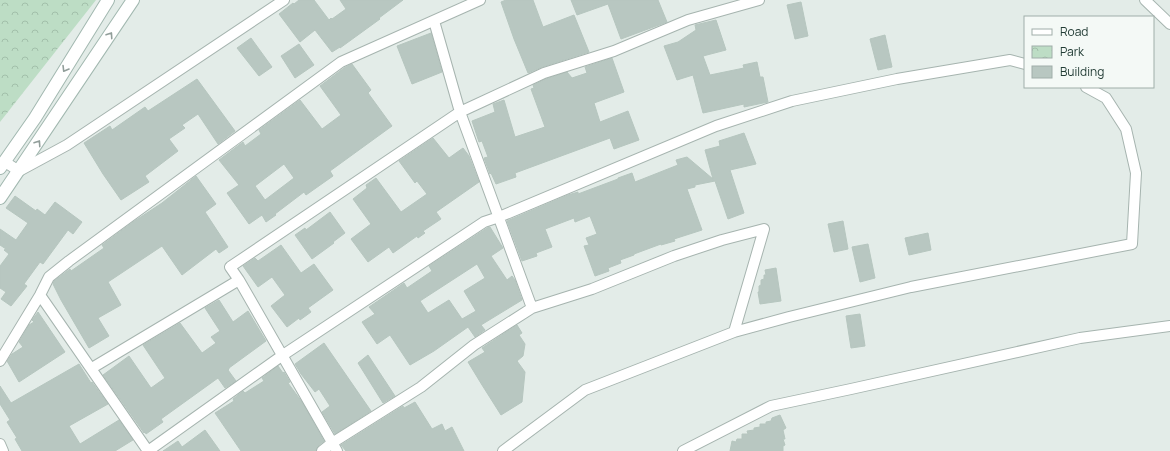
<svg xmlns="http://www.w3.org/2000/svg" width="1170" height="451" font-family="Manrope,sans-serif">
<style>
.park{fill:url(#park-crowns)}
.building{fill:#b8c7c1;stroke:#b6c6bf;fill-rule:evenodd}
.lines{fill:none;stroke-linecap:round;stroke-linejoin:round}
.street-casing{stroke:#a6b4af;stroke-width:12}
.secondary-casing{stroke:#a2b8b0;stroke-width:14}
.street{stroke:#fff;stroke-width:10}
.secondary{stroke:#fff;stroke-width:12}
.oneway{stroke:#919e9a}
</style>
<defs>
<pattern id="park-crowns" width="20" height="18" patternUnits="userSpaceOnUse"><rect width="20" height="18" fill="#bdddc5"/><path d="M2 6a3 3 0 1 1 6 0M12 15a3 3 0 1 1 6 0" fill="none" stroke="#a2bfaa"/></pattern>
</defs>
<rect width="100%" height="100%" fill="#e3ece8"/>
<path class="park" d="M0 0H96L0 122Z"/>
<path class="building" d="M299 0H314L329 20 331 18 332 19 346 9 340 0H403L379 18 380 19 340 48V47L332 52 315 30 300 42 279 14 293 3 294 4Z
M506 0H533L543 27 574 15 589 52 542 67 528 73 514 39 501 2Z
M571 0H658L667 22 621 39 608 4 577 15Z
M801 2 808 36 795 39 787 5Z
M716 20 726 50 703 56 710 75 744 68 743 65 757 62 760 77H763L768 102 744 107V104L703 113 693 75 677 80 664 46 678 42 696 30 695 25Z
M431 33 442 72 412 84 397 46Z
M885 35 892 67 878 70 870 39Z
M251 38 272 67 259 76 237 48Z
M299 44 314 65 295 78 281 56Z
M612 58 624 92 594 103 600 122 628 111 639 140 614 149 610 138 515 173 516 177 496 184 491 173 490 174 484 158 488 157 482 141 479 142 472 121 495 112 493 104 504 100 515 137 545 127 531 89 534 88 533 85 546 79 567 72 572 78 587 73 585 67Z
M352 64 371 90 368 93 392 126 330 171 333 176 306 195 304 192 275 214 276 215 266 222 262 215 249 224 227 193 239 185 219 160 243 142 245 146 261 134 259 130 300 100 322 129 341 115 320 86 344 68ZM284 164 294 178 265 200 255 186Z
M197 79 235 131 218 144 198 114 182 125 185 128 169 139 178 151 145 176 149 182 121 200 103 174 84 143 110 126 112 130 145 107 148 111Z
M744 133 756 164 730 170 744 213 728 219 715 181 695 185V187L687 189 702 230 674 239 675 241 661 245V244L634 254V255L620 260 621 263 608 268 609 271 595 276 584 246 589 245 586 238 597 234 590 216 575 222 574 218 545 229 552 247 536 253 537 256 522 261 507 221 568 195 578 192V194L618 179V178L632 173 635 182 678 165 676 160 687 157 713 179 705 150 720 146 719 141Z
M433 138 449 158 463 148 469 156 479 182 436 212 441 219 423 231 425 233 418 238 417 236 393 253 389 247 368 262 351 239 371 224 353 199 367 188 366 185 376 178 401 212 427 194 417 181 415 183 399 161Z
M196 176 216 204 205 212 228 247 219 253 216 249 182 275 162 246 108 282 121 305 98 318 109 336 89 348 61 300 53 284 54 281 70 269 71 271 104 248 102 245 133 222 162 203Z
M15 196 36 211 37 209 45 215 55 202 82 222 73 234 68 230 43 264 40 262 24 284 27 286 11 306 1 299 6 292 0 288V266L9 254 4 250 6 249 0 245V229L16 240 28 223 6 208Z
M330 212 345 233 333 242 334 243 312 259 295 235 305 228 306 230Z
M843 221 848 249 834 252 828 224Z
M490 227 503 248 491 256 507 280 512 276 515 280 522 300 481 325 485 330 475 337 468 327 434 351 410 365 390 335 377 344 362 322 375 314 369 307 404 283 407 288 432 271 429 266 487 228ZM477 264 485 278 464 291 476 311 462 319 449 300 428 313 420 301Z
M928 233 931 250 909 255 905 238Z
M868 244 875 278 860 282 852 247Z
M281 245 301 273 314 264 333 290 308 308 311 312 300 320 299 318 287 327 271 306 285 295 272 277 258 287 243 266 255 258 258 261Z
M776 268 781 301 760 304 758 292H759V286L761 285V280L764 279V275H766L765 270Z
M219 300 233 322 248 311 266 341 229 368V369L228 370 236 381 225 388 218 378 161 419 163 422 146 434 145 432 144 433 103 375 129 356 151 388 165 378 143 345 180 323 202 353 216 343 211 337 220 331 205 308Z
M38 312 65 352 19 382 7 361 12 354 23 347 19 342 29 325 34 322 32 320Z
M860 314 865 346 851 348 846 316Z
M517 325 522 333 519 335 525 344 523 356 517 361 525 372 522 402 501 415 482 385 468 362 485 352 482 348Z
M324 343 371 411 335 434 322 412 330 406 319 389 315 392 301 374 295 364Z
M368 355 395 396 383 403 358 363Z
M79 364 91 383 92 382 108 404 69 426 80 444 119 420 133 440 115 451H22L15 439 17 438 7 422 10 420 0 404V386L11 403Z
M278 366 283 373 284 372 290 382 288 383 302 402 324 441 318 446 316 451H241L215 413 234 401 233 399 243 391 245 393 264 381 262 378Z
M415 402 432 429 442 424 445 431 452 427 464 451H346L341 445 403 406 404 408Z
M780 415 786 428 783 430 785 439H783L785 445 783 446V451H730L732 441 736 442 737 439H742V434H748L747 431 754 430V428L760 427V424H766V422L771 421 772 418Z
M205 430 220 451H163L178 441 182 447Z"/>
<g class="lines">
<g class="street-casing">
<path id="street" d="M1145 0 1170 24
M434 21 460 112 532 308
M0 163 5 162 19 171 67 145 284 0
M239 280 337 451
M40 295 148 451
M0 361 40 295 49 277 69 261 341 62 480 0
M92 368 239 280 230 267 460 112 544 73 614 51 688 20 759 0
M0 444 3 451
M148 451 283 355 484 222 499 217 716 126 792 101 897 79 1010 60 1025 64
M322 451 332 443 421 387 474 345 532 308 592 289 674 256 722 240 764 229 734 332
M503 451 585 390 734 332 789 317 911 287 1132 244 1136 173 1126 129 1106 98 1086 87
M683 451 771 406 851 389 1080 338 1170 326"/>
</g>
<g class="secondary-casing">
<path id="secondary" d="M0 168 35 118 108 0
M0 198 133 0"/>
</g>
<use href="#street" class="street"/>
<use href="#secondary" class="secondary"/>
</g>
<defs><path id="oneway-chevron" d="M-2-3.5L2.5 0L-2 3.5" fill="none" stroke-width="1.6" stroke-linecap="round" stroke-linejoin="round"/></defs>
<g class="oneway">
<use href="#oneway-chevron" transform="translate(110 35) rotate(-56)"/>
<use href="#oneway-chevron" transform="translate(65 69) rotate(121)"/>
<use href="#oneway-chevron" transform="translate(38 143) rotate(-56)"/>
</g>
<rect x="1024" y="16" width="130" height="72" fill="#f4f9f6" stroke="#a0aea9"/>
<rect x="1032" y="29" width="20" height="6" fill="#ffffff" stroke="#a0aea9"/>
<text x="1060" y="36" font-size="12" fill="#233d36">Road</text>
<rect x="1032" y="46" width="20" height="12" fill="url(#park-crowns)" stroke="#a0aea9"/>
<text x="1060" y="56" font-size="12" fill="#233d36">Park</text>
<rect x="1032" y="66" width="20" height="12" fill="#b8c7c1" stroke="#a0aea9"/>
<text x="1060" y="76" font-size="12" fill="#233d36">Building</text>
</svg>
